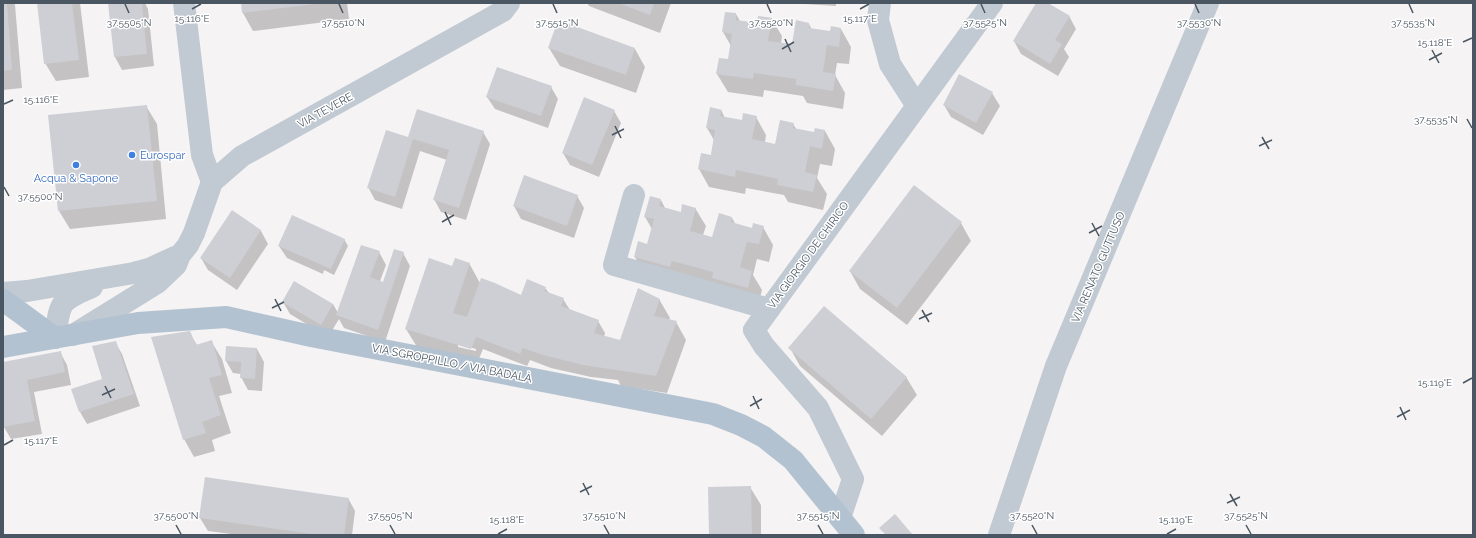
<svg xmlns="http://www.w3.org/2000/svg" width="1476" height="538" font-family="Raleway,sans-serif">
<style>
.shadow{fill:#0003;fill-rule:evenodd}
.building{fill:#cdcfd5}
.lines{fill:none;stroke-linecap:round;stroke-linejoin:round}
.minor{stroke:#c1cad2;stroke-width:22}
.major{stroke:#b3c2d1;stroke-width:22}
.ticks{fill:none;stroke:#4a5661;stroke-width:1.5}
.shop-dot{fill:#3f7fe0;stroke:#fff;stroke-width:1.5}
.labels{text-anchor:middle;stroke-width:3;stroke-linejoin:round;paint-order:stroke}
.street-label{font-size:11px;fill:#4a5661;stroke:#fff}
.shop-label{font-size:11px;fill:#366cbe;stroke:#fff;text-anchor:start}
.ticks-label{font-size:10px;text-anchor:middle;fill:#4a5661;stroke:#fff;stroke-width:3;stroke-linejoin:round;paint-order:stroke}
</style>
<rect width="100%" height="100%" fill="#f5f3f3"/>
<path class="shadow" d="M3 3H14L15 5 22 88 3 90Z
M38 3H80L89 77 56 81 45 63Z
M109 3H145L148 9 154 66 122 70 115 57Z
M242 3H347L349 19 253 31 243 13Z
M587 3H671L660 33 589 6Z
M788 3H836V6Z
M1037 3H1046L1069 16 1076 29 1064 49 1069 57 1058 76 1021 54 1014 41Z
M736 14 740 21 758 24 771 18 782 36 781 44 793 46 809 24 812 30 831 32 841 29 851 47 849 64 837 63 835 75 845 93 843 109 807 103 803 96 764 90 763 97 728 92 717 74 729 60 731 46 723 32Z
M549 48 635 49 645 67 636 93 560 66Z
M551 87 558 99 548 128 495 109 487 97Z
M992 93 1000 106 983 135 951 117 944 105Z
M146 106 157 124 166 219 70 229 59 211Z
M721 110 725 118 743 122 756 117 766 135 765 142 776 145 793 124 797 130 814 134 825 131 835 149 832 166 820 164 817 178 827 194 823 210 788 202 784 195 746 188 745 194 709 187 699 169 711 156 714 140 707 128Z
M614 111 621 123 599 177 570 165 563 153Z
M483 132 490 144 466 220 441 212 434 199 447 160 420 151 402 209 375 200 368 187 408 138Z
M577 196 584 208 574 238 521 219 514 206Z
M661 200 665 208 681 213 695 208 706 226 703 235 713 238 732 218 736 225 753 229 763 227 773 245 769 262 757 259 753 275 762 290 758 305 645 275 635 257 648 245 652 229 645 217Z
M232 212 261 231 268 244 237 290 208 270 201 258Z
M961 223 971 241 907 325 860 289 850 271Z
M344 239 348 246 334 275 324 270 323 274 287 258 279 246Z
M379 252 386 265 380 281 384 283 403 253 410 266 385 342 344 328 339 319 328 337 290 314 283 302 333 304 338 313Z
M469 263 480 283 522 296 545 288 549 293 563 299 570 310 598 321 605 333 604 337 620 342 659 299 670 318 669 320 676 322 686 340 667 393 621 386 618 380 591 377 551 368 530 360 527 366 483 349 478 361 417 347 406 329 453 267ZM458 344 476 349V351L458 347Z
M189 332 197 345 211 341 222 359 232 393 219 396 231 433 212 440 215 451 194 457 184 439Z
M115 342 122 354 140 406 87 424 80 412 104 379Z
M790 348 906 377 917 395 882 436 800 366Z
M257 349 264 362 262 391 248 390 241 377V374L233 373 226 361Z
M60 352 67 365 71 385 34 392 42 434 11 439 4 427 3 421V363Z
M750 487 761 505V535H710Z
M348 498 355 511 352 535H239L208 531 200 518Z"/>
<path class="building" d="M3 3H7L12 70 3 71Z
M37 3H72L79 60 44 64Z
M108 3H142L147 54 114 57Z
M241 3H316V4L242 13Z
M618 3H654L650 15Z
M1036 3H1048L1070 16 1055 40 1062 44 1050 64 1013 41Z
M725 12 736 13V20L757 23 758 16 772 18 768 41 792 44 796 20 809 23V28L830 31 831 26 841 28 839 47 827 45 823 72 836 74 833 91 796 85V79L754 73 753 79 716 74 719 58 728 59 732 34 722 32Z
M558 20 635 48 626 75 548 48Z
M497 67 552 86 541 116 486 97Z
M959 74 993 92 976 123 943 105Z
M584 97 615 110 592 165 562 153Z
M147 105 157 201 58 211 48 115Z
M710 107 722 110 720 116 742 120 743 113 757 116 752 139 775 144 780 120 794 123 793 128 814 132 815 128 825 130 822 149 810 146 805 172 817 175 813 192 777 185 778 179 736 170 735 177 698 169 701 153 711 155 715 130 706 128Z
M417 109 484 131 459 208 433 200 449 150 413 139 395 197 367 188 386 130 408 137Z
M524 175 578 195 567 226 513 206Z
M914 185 962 222 897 308 849 271Z
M650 196 661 199 659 206 681 212 682 204 696 208 690 231 712 237 719 213 732 217 731 222 752 228 753 223 764 226 759 244 747 242 740 267 752 271 748 288 712 278 713 272 672 261 670 267 634 257 638 241 647 244 654 219 644 217Z
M232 210 261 230 230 278 200 258Z
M292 215 345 239 331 269 278 246Z
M361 245 380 251 370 277 383 282 394 249 404 252 378 330 336 315Z
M429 258 452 266 455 258 470 263 453 313 467 317 481 278 495 283 521 295 527 279 546 287 544 291 564 298 561 306 599 320 594 333 620 340 638 288 660 299 654 316 677 321 656 376 583 365 543 355 523 348 520 354 476 337 471 349 405 329Z
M294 281 333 304 321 325 282 302Z
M824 306 907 377 871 419 788 348Z
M190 331 196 345 212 340 222 375 209 378 221 415 202 422 206 433 183 440 151 337Z
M116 341 134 394 79 412 71 389 102 379 92 346Z
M226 346 257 348 255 379 240 378 241 362 225 361Z
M61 351 65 372 27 380 35 421 3 427V362Z
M205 477 349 498 344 535H319L199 518Z
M751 486 752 535H709L708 487Z
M895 514 913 535H886L879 528Z"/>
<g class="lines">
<path class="minor" d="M184 3 202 155 212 182
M880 3 878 20 890 64 917 106
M634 195 614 265 769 309
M3 293 27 291 134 273 149 269 175 257
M73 335 157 283 176 265 180 255 188 245 194 233 212 182 242 156 503 11 509 3
M55 338C60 303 58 301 92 287
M840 518 853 479 818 408 764 346 754 330 992 3
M999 535 1056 366 1208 3"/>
<path class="major" d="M3 300 55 338
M3 347 138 323 226 317 311 336 713 414 741 425 764 437 793 460 854 535"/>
</g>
<path class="ticks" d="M125 4 129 13M339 4 343 13M553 4 557 13M767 4 771 13M981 4 985 13M1195 4 1199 13M1409 4 1413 13M192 9 201 4M860 9 869 4M785 39 791 52M1463 42 1472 38M782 49 794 42M1432 50 1439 63M1429 60 1442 53M4 104 13 100M1467 119 1472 128M615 126 621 138M612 135 624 129M1262 137 1269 149M1259 146 1272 140M4 187 9 196M445 212 451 225M442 222 454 215M1092 223 1099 236M1089 233 1102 226M275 299 281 311M272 308 284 302M922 310 929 322M919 319 932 313M1463 383 1472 378M105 386 111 398M102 395 115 389M753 396 759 409M750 406 762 399M1400 407 1406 420M1397 417 1410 410M4 445 13 440M583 483 589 495M580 492 592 486M1230 494 1237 506M1227 503 1240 497M176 525 181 534M390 525 395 534M604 525 609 534M818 525 823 534M1032 525 1037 534M1246 525 1251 534M498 534 507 529M1167 534 1176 529"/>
<g class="shop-dot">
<circle cx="132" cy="155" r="4"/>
<circle cx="76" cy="165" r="4"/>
</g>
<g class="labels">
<g class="street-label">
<text transform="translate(325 110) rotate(-29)" y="4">VIA TEVERE</text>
<text transform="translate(808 255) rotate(-54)" y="4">VIA GIORGIO DE CHIRICO</text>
<text transform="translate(1098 267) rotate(-67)" y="4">VIA RENATO GUTTUSO</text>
<text transform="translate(452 363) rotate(11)" y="4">VIA SGROPPILLO / VIA BADALÀ</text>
</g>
<g class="shop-label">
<text x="140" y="159">Eurospar</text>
<text x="76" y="182" text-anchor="middle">Acqua &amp; Sapone</text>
</g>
</g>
<g class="ticks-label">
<text x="192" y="22">15.116°E</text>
<text x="860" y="22">15.117°E</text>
<text x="129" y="26">37.5505°N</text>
<text x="343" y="26">37.5510°N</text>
<text x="557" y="26">37.5515°N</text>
<text x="771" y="26">37.5520°N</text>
<text x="985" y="26">37.5525°N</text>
<text x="1199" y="26">37.5530°N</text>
<text x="1413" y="26">37.5535°N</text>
<text x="1435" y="46">15.118°E</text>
<text x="41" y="103">15.116°E</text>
<text x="1436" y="123">37.5535°N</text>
<text x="40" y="200">37.5500°N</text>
<text x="1435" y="386">15.119°E</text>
<text x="41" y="444">15.117°E</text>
<text x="176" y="519">37.5500°N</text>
<text x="390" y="519">37.5505°N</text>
<text x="604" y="519">37.5510°N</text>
<text x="818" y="519">37.5515°N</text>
<text x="1032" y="519">37.5520°N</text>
<text x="1246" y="519">37.5525°N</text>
<text x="507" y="523">15.118°E</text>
<text x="1176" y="523">15.119°E</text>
</g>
<rect width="1476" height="538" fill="none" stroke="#4a5661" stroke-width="8"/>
</svg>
